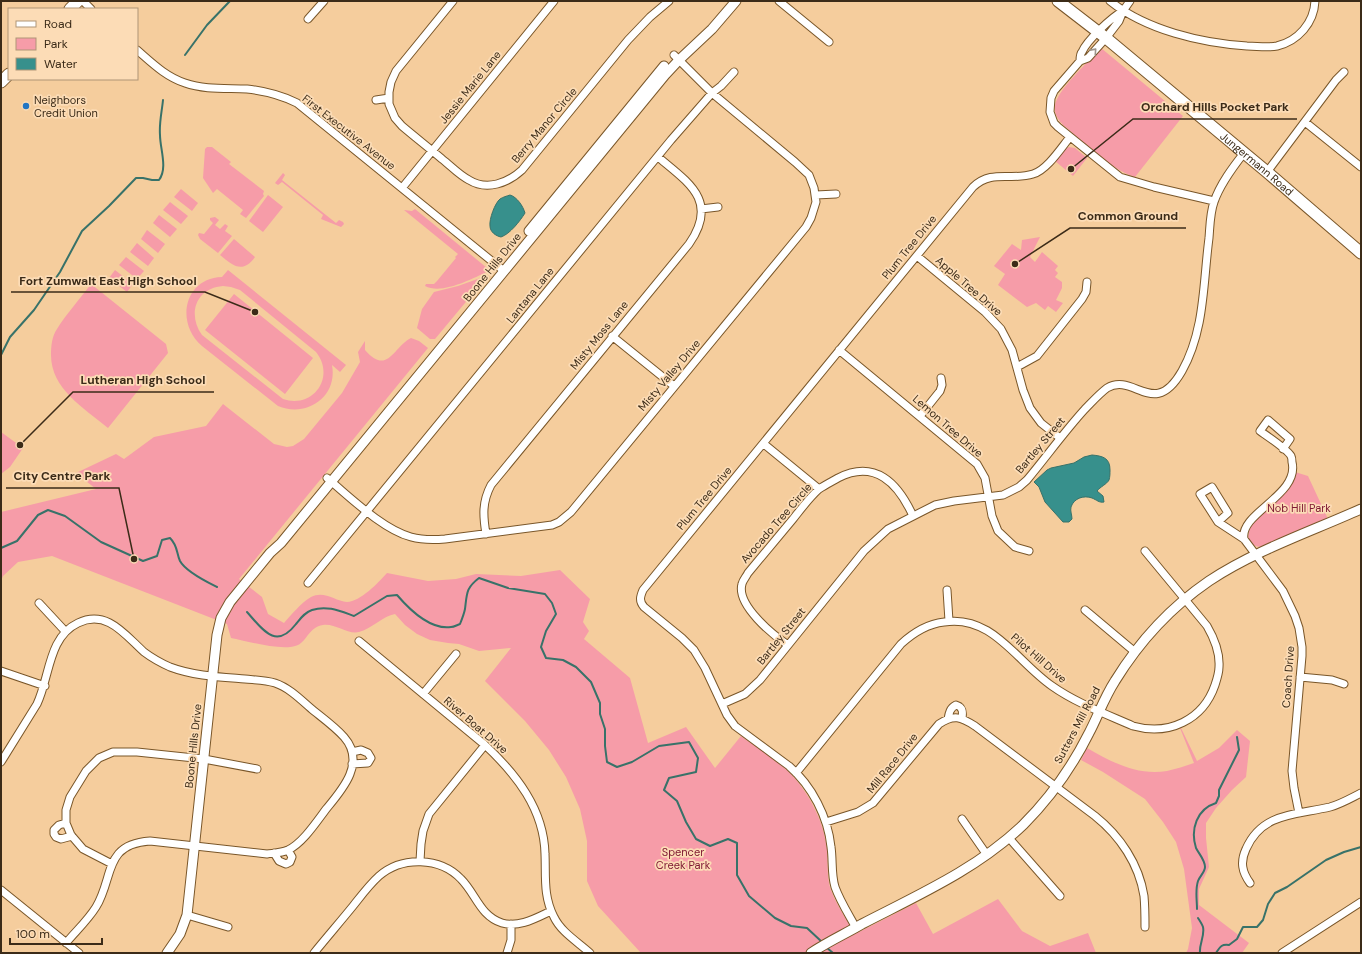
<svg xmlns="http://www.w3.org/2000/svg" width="1362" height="954" font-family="'DM Sans',sans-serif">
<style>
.green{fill:#f69ca8;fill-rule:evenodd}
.water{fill:#37908c;stroke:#387269}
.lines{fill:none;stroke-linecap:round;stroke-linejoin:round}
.stream{stroke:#387269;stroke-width:2}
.minor-casing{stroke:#795629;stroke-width:9}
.tertiary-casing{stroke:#795629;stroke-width:11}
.primary-casing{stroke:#795629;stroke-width:13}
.minor{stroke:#fff;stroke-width:7}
.tertiary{stroke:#fff;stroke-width:9}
.primary{stroke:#fff;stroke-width:11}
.oneway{stroke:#9d958c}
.poi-dot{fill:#2275c3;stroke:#fcdcb6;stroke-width:1.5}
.labels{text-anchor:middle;stroke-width:3.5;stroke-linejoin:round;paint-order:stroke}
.street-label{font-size:11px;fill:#3b2b18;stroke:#fcdcb6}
.poi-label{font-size:11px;fill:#3b2b18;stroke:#fcdcb6;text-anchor:start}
.park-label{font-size:11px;fill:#801b35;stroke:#fcdcb6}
.leader{fill:none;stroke:#3b2b18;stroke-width:1.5}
.callout-dot{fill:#3b2b18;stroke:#fcdcb6;stroke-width:1.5}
.callout-label{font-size:12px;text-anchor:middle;font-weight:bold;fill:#3b2b18;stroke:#fcdcb6;stroke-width:3.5;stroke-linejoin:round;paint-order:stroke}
</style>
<rect width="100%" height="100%" fill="#f5cd9d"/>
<path class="green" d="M1101 48 1183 116 1135 177C1110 169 1084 142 1063 125 1058 119 1054 114 1055 106 1056 91 1090 60 1101 48Z
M207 147H212L231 162 229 164 264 191 263 194 264 196 246 218 240 214 243 210 217 189 213 193 203 178 205 149Z
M1069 147 1075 148 1087 158 1073 176 1055 161 1065 149Z
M283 173 285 175 282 180 336 223 339 220 343 222 344 224 341 227 321 219 323 215 282 182 278 185 275 183Z
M181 189 198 203 192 211 174 197Z
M268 195 283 207 263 232 249 221Z
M170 202 188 216 181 224 163 210Z
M415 209 481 263 487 268V272C471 279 442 295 425 286L426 284H434L437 281 456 258 455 257 458 254 404 210 412 211Z
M159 215 177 229 170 237 153 223Z
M215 217 219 220 215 225 220 229 225 224 228 226 225 231 232 236 218 253 200 239 198 235 199 233 204 234 213 223 210 220V218Z
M147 230 165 244 158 253 141 239Z
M1040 237 1030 257 1035 262 1042 252 1058 266 1055 270 1058 273 1055 277 1062 282V288L1056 300 1063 303 1056 312 1048 306 1045 310 1036 303 1027 307 998 285 1005 274 994 266 1012 244 1021 250 1022 240Z
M234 239 255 257C243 274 233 266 220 255Z
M137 243 154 258 148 266 130 252Z
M126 257 144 271 137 279 119 265Z
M115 270 133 284 127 292 109 278Z
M228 270 346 365 340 372 332 365C338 397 306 418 278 406L202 346C175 323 184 278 222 277ZM223 286 231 287 240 290 316 352C336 377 313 409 283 399L202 335C187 314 196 288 223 286Z
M486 276 480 285 435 339H430L417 328 422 309 434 292 458 286Z
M91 284 166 344 168 353 108 428C84 408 51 389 51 355 51 346 52 336 57 329 67 313 80 299 91 284Z
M234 294 313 358 285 394 205 330Z
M411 338 419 341 428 348 239 579 262 597 268 614 284 623C291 615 302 602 311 597 324 590 335 601 347 602 360 602 379 582 387 573L428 581 456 579 476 574 521 576 560 570 590 599 583 622 589 631 584 639 630 678 648 743 686 727 715 768 741 736C758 748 778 760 792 775 810 795 824 822 827 849 828 860 827 872 829 883 832 898 847 920 855 934L916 903 933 934 998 899 1022 931 1050 946 1088 933 1096 953H641L598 906 587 881V841L580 809 566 777 549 750 525 721 485 681 511 648 479 651 459 644 448 643 430 640 417 634 405 625 395 614C383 616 373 628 359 632 348 635 335 623 323 625 309 627 307 641 298 645 283 652 247 641 231 638L227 624 52 556 18 562 3 576 1 581V512L96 489 76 473 116 454 124 459 154 437 206 426 223 404 274 444 287 447 293 446 304 439 342 393 360 362 358 352 365 341V350C388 376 393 347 411 338Z
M1 432 23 448 10 467 1 474Z
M1295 472 1308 476 1328 519 1261 547C1254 547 1251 543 1248 537L1250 527Z
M1180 728H1181L1197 761 1219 748 1237 730 1250 741 1246 777 1232 790 1216 808 1206 823V838L1209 867 1199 889V905L1249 943 1242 953H1186L1188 949 1192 928 1184 869 1176 842 1163 822 1145 799 1103 772 1081 760 1087 748C1111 762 1138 776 1167 771 1176 769 1185 766 1194 763Z"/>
<path class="water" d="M510 195C517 197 523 206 525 213 520 221 510 234 501 237 496 236 490 232 490 226 489 219 495 203 500 199 503 197 507 196 510 195Z
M1092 455C1103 456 1110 458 1110 470 1110 473 1110 477 1109 480 1107 484 1100 487 1097 491L1103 496 1104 502C1099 503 1097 500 1092 498 1084 495 1074 498 1071 507 1070 511 1072 515 1072 519L1069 522H1063L1045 502 1039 487 1034 482 1047 470 1051 468 1074 463 1084 457Z"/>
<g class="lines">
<path class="stream" d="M185 55 207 25 230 1
M1 355 10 337 34 310 60 272 82 231 109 206 136 178H143L152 180H159C168 168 160 149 160 135 159 123 162 111 163 100
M1 548 17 541 38 515 48 510 65 516 101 542 143 561 157 556 162 540 170 538C178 546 176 552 180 561 186 572 207 582 217 587
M247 612C263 630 276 650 296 624 301 618 304 613 312 610 327 605 340 611 354 616L387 596 397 595C409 609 430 630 451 627 454 627 457 625 460 624 462 619 464 614 465 609 467 593 466 588 479 578L508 588 545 594 552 603 556 614 546 631 541 647 546 658 563 660 576 667 591 682 600 703V714L605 729V746L607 762 617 767 632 762 659 746 689 742 698 758 696 772 669 778 664 790 677 801 686 822 696 839 710 846 728 839 737 843V875L749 896 775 918 791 926 807 928 822 942
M1197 909C1197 900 1195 890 1198 881 1200 876 1205 872 1205 867 1205 860 1199 854 1196 848 1190 829 1197 809 1216 803L1219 796V790L1239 750 1237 737
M1198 918C1200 921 1202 924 1203 927 1205 936 1199 944 1200 953
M826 947 833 953
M1216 953C1220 947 1221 944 1229 945L1237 939 1243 927H1257L1263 920 1268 904 1275 893 1287 887 1326 860 1344 852 1361 847"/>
<g class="minor-casing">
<path id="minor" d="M83 1 91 9
M453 1 396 71 391 82 389 92V104L395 118 402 126C415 137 429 148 442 159 451 166 459 175 469 180 487 191 508 183 522 170L628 40 650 17 669 1
M779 1 829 42
M1110 1C1146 30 1201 43 1247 46 1257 46 1267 48 1277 46 1298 41 1314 23 1315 1
M1130 1 1123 11 1119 21 1106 38 1088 58 1080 61 1054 91 1051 98 1050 112 1054 123 1058 127 1120 177 1154 187 1214 201
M308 19 324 1
M137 50C152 63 166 77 185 83 205 90 226 88 247 89 265 91 281 95 297 103L504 271
M1080 61C1080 58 1080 54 1082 52 1087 40 1112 17 1123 11
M376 100 389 98
M1305 122 1361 167
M1267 172 1336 80 1344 72
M402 188 554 1
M816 195 836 194
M701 209 718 207
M917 256 985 312 1001 329 1012 350 1023 390 1030 408 1041 423 1060 438
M612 336 674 386
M839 350 977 464 985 478 992 516 998 531 1015 547 1029 551
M1017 367 1037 356 1082 299 1086 292 1087 282
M920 416 940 391 942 385 941 378
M764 444 819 489
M327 478C350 497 382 529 411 537 422 540 434 540 445 539L552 525 559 522 571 512 806 227 811 218 816 202 814 188 809 175 795 162 712 93 674 55
M1218 522 1228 513 1212 487 1200 494 1218 522 1244 539 1283 591 1295 616 1299 628 1302 647V656L1292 771 1294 788 1299 813
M486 534C483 516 482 502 491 485L689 244C719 201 689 183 658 157
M1244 539C1239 513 1300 495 1292 462 1292 460 1292 458 1291 456 1287 449 1267 436 1260 431L1268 420 1290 439 1283 449
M308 583 671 140 712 93 721 86 734 72
M947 590 949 621
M39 603 65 631
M1085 610 1135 652
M359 641 485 745C516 774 544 809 545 854 546 876 543 896 554 917 561 932 578 942 590 953
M788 645C773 635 736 605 742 584 743 580 746 577 748 573 763 555 778 537 793 519 801 509 809 498 819 489 825 485 831 482 838 478 875 459 898 483 913 516
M1 671 45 686
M1300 677 1332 680 1344 684
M423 694 456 654
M722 704 745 694 760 680 864 551 888 529 935 505 954 501 1003 495 1019 487 1027 480C1047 456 1064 432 1085 409 1092 402 1099 394 1107 388 1134 372 1154 420 1182 371 1205 330 1203 283 1209 238 1210 226 1210 213 1214 202 1220 184 1233 167 1244 153
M948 719C949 713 950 708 956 705 963 707 963 712 962 718
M352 752 361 750 368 753 371 758 368 763 352 764
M1 762 37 704C50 677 48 637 78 623 107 609 125 635 144 652 152 658 161 663 170 667 194 676 220 677 245 679 255 680 265 680 275 683 290 688 302 701 314 711 324 719 335 727 344 737 366 762 343 789 327 808 317 821 303 843 288 850 281 853 274 853 267 854L150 841C103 844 114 878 96 907 88 920 76 931 66 943
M796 773 901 644C914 632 927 624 944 622 992 614 1017 662 1052 686 1076 703 1106 714 1133 726 1169 736 1203 720 1215 685 1217 679 1219 673 1219 667 1220 652 1214 638 1207 626L1145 551
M962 819 987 855
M826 822 858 812 873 803 939 724C954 714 961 717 975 726L1095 816C1120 836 1139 864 1144 896 1145 907 1145 917 1145 927
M66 823 59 825 54 830V834L56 837 61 839 72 836
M1009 838 1060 896
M274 853 279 861 286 864 290 862 292 857 288 850
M420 861 421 844 423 831 429 814 485 745
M112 864 83 849 71 835 66 823V810L70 797 86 771 99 758 113 752H137L204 759 257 769
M1250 883C1242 872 1240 862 1246 849 1262 812 1297 815 1330 807 1341 804 1351 798 1361 793
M1 890 79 953
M187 915 228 927
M856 928C849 915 840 901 835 887 831 874 833 860 831 847 828 817 812 786 789 766L735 726 727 715 705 668 694 650 682 638 644 607C639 601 640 597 643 590L973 187C992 169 1011 181 1033 174 1047 170 1061 148 1070 137
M314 953C327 937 340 922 353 906 361 896 369 885 379 876 402 856 440 857 461 879 476 894 480 916 502 923 519 928 536 918 551 911
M507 953 511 940V924
M1282 953 1361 902"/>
</g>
<g class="tertiary-casing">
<path id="tertiary" d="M529 231 664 66
M167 953 180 934 187 915 217 635 221 618 230 602 270 553 281 543 665 75 679 60 712 29 736 1
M811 953C827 942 845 934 862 924 918 895 977 869 1023 825 1050 798 1072 767 1089 733 1098 716 1104 698 1115 681 1139 642 1171 607 1209 581 1256 550 1310 532 1361 509"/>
</g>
<g class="primary-casing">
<g id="primary">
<path id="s1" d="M1058 1 1106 38 1267 172 1361 253"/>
<path d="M70 9 78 1"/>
<path d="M1 82 9 74"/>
</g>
</g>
<use href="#minor" class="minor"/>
<use href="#tertiary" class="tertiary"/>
<use href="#primary" class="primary"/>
</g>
<defs><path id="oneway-chevron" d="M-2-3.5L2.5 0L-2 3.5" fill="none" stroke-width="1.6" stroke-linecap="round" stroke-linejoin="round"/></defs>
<use class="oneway" href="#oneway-chevron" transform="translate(1094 51) rotate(-48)"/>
<circle class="poi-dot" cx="26" cy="106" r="4"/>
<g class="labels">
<g class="street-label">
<text transform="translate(470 87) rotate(-51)" y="4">Jessie Marie Lane</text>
<text transform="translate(544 125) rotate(-50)" y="4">Berry Manor Circle</text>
<text transform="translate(349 132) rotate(38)" y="4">First Executive Avenue</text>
<text dy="4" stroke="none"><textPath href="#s1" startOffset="257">Jungermann Road</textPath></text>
<text transform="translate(909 247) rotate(-51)" y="4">Plum Tree Drive</text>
<text transform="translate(492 267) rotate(-51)" y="4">Boone Hills Drive</text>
<text transform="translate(969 286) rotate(41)" y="4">Apple Tree Drive</text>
<text transform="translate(530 295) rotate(-51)" y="4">Lantana Lane</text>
<text transform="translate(599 335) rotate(-51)" y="4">Misty Moss Lane</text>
<text transform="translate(669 375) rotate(-50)" y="4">Misty Valley Drive</text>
<text transform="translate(948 426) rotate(41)" y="4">Lemon Tree Drive</text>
<text transform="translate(1040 445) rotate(-50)" y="4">Bartley Street</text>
<text transform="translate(704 498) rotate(-50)" y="4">Plum Tree Drive</text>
<text transform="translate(776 523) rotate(-49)" y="4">Avocado Tree Circle</text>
<text transform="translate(781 636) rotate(-51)" y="4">Bartley Street</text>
<text transform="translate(1039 658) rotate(41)" y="4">Pilot Hill Drive</text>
<text transform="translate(1288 677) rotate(-86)" y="4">Coach Drive</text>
<text transform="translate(476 725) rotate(41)" y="4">River Boat Drive</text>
<text transform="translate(1077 725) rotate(-62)" y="4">Sutters Mill Road</text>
<text transform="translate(193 746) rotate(-84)" y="4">Boone Hills Drive</text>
<text transform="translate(892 763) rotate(-51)" y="4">Mill Race Drive</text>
</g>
<g class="poi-label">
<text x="34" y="104">Neighbors<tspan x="34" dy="13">Credit Union</tspan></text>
</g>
<g class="park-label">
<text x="1299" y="512">Nob Hill Park</text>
<text x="683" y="856">Spencer<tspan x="683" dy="13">Creek Park</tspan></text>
</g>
</g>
<path class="leader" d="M1071 169L1133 119H1297M1015 264L1070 228H1186M255 312L205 292H11M20 445L73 392H214M134 559L119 488H6"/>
<g class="callout-dot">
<circle cx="1071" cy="169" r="4"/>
<circle cx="1015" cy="264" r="4"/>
<circle cx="255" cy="312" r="4"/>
<circle cx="20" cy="445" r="4"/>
<circle cx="134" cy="559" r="4"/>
</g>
<g class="callout-label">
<text x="1215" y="111">Orchard Hills Pocket Park</text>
<text x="1128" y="220">Common Ground</text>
<text x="108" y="285">Fort Zumwalt East High School</text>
<text x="143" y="384">Lutheran High School</text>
<text x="62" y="480">City Centre Park</text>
</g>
<rect width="1362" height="954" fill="none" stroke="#3b2b18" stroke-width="4"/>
<rect x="8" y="8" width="130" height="72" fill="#fcdcb6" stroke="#af9577"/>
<rect x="16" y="21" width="20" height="6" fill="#ffffff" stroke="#af9577"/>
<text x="44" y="28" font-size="12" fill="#3b2b18">Road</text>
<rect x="16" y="38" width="20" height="12" fill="#f69ca8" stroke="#af9577"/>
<text x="44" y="48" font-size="12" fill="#3b2b18">Park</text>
<rect x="16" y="58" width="20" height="12" fill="#37908c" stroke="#af9577"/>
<text x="44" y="68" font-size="12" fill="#3b2b18">Water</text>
<path d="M10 938v6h92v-6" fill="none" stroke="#3b2b18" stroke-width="2"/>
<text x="16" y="938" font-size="12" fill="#3b2b18" stroke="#fcdcb6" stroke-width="3" paint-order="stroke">100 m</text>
</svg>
